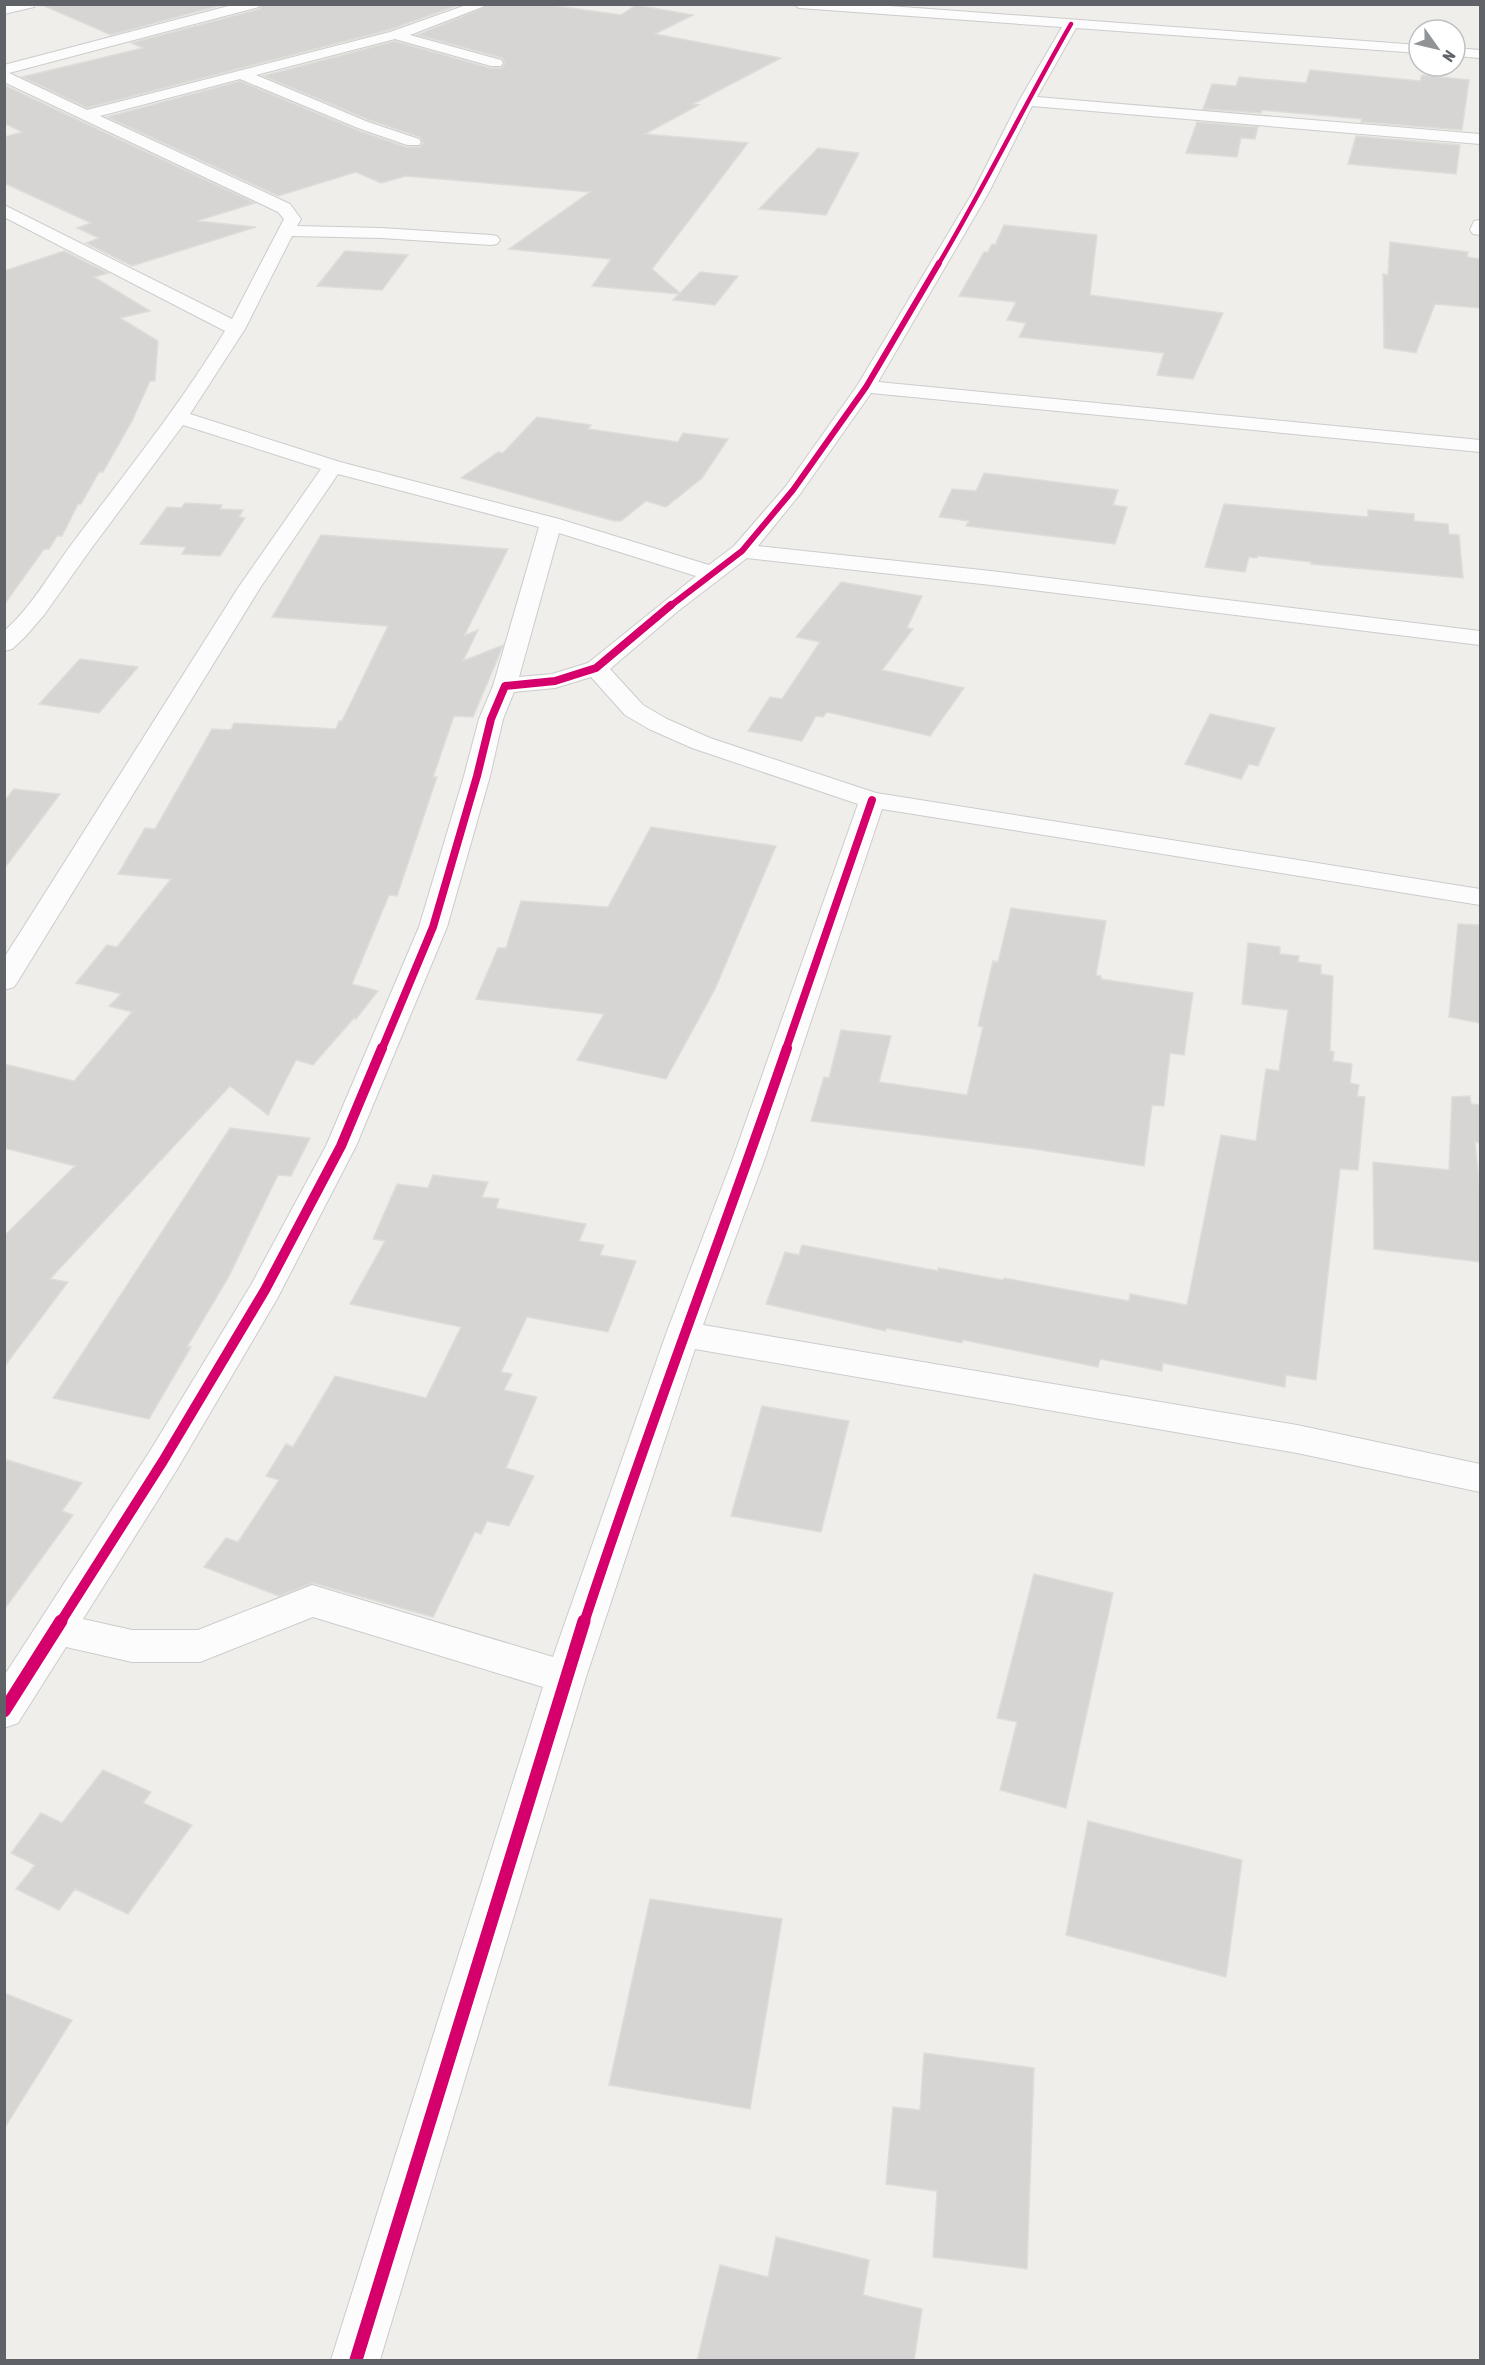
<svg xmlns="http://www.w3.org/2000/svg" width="1485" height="2365" font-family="'Asap Condensed',sans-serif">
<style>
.building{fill:#d6d5d3;stroke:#deddd9;stroke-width:1.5}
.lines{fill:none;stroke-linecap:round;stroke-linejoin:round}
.street-casing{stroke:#cbcccc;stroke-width:2}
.street{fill:#fdfcfc;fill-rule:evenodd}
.cycleway-far4-casing{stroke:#fff;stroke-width:6}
.cycleway-far3-casing{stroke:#fff;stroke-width:8}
.cycleway-far2-casing{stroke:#fff;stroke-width:10}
.cycleway-far1-casing{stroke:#fff;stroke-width:14}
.cycleway-casing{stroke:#fff;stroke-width:16}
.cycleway-far4{stroke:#d6006c;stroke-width:4.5}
.cycleway-far3{stroke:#d6006c;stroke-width:6}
.cycleway-far2{stroke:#d6006c;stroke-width:8}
.cycleway-far1{stroke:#d6006c;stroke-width:10}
.cycleway{stroke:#d6006c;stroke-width:13}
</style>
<rect width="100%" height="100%" fill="#efeeea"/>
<path class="building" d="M40 4H225L111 35Z
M262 4H461L389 30 87 108 22 77 143 48 131 43 260 9Z
M492 4H542L621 15 636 5 693 15 655 34 781 58 693 104 699 105 645 134 748 143 652 269 680 293 700 272 738 276 715 305 673 300 679 294 592 286 611 259 509 249 590 192 406 176 381 183 356 172 278 196 107 117 240 81 357 130 406 147H419L423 143 420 137 369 120 263 76 395 41 490 68H501L505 64 502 58 417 35Z
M1310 70 1420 81 1422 75 1469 80 1462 130 1361 122 1362 119 1262 110 1261 113 1203 109 1212 84 1236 86 1239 77 1306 83Z
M4 85 255 203 197 221 256 227 132 266 86 243 99 238 77 228 91 223 4 183V137L22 132 4 123Z
M1197 122 1258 127 1255 139 1241 138 1237 157 1186 153Z
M1356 136 1460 145 1456 174 1348 164Z
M818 148 859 153 826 215 759 209Z
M1004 225 1097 235 1090 295 1223 313 1193 379 1157 375 1164 353 1019 337 1026 323 1007 320 1016 302 959 296 984 252H988L992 244 995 245Z
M1390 242 1468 252 1467 257 1480 259V308L1435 304 1416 353 1384 348 1383 274 1388 275Z
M64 251 108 273 94 277 150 311 120 318 158 341 155 381H150L132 421 103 472H99L81 504H78L62 536H57L49 549H44L4 605V271Z
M345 251 408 255 382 290 317 286Z
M537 417 591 425 588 429 678 442 683 433 728 439 702 478 666 507 646 501 621 521H614L461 478 498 452 503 453Z
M984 473 1118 490 1113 505 1127 507 1115 544 966 526 969 521 939 517 952 489 976 491Z
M185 503 222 505 220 509 243 510 239 517 245 518 220 556 182 554 186 547 140 544 167 507 181 508Z
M1224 504 1368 517V510L1414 514V521L1448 524 1449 534 1459 535 1463 578 1311 564V562L1258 556 1257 558 1249 557 1245 572 1205 567Z
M321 535 508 549 464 636 478 630 463 661 503 645 500 653 473 717 454 716 433 777H437L397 896 389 895 352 984 378 991 356 1019 354 1018 313 1065 296 1060 268 1115 230 1086 50 1279 68 1282 4 1367V1236L75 1166 4 1148V1064L74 1081 132 1012 109 1006 121 994 76 983 107 945 117 947 171 879 118 874 145 828 155 829 212 729 231 730 234 723 336 729 339 721H342L388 626 272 617Z
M841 582 922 596 907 628 913 629 882 670 964 688 930 736 827 712 823 717 816 716 802 741 748 731 770 697 782 699 820 642 796 637Z
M80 659 138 667 99 713 39 704Z
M1210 714 1275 728 1258 766 1249 764 1241 779 1185 764Z
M14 789 60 794 4 869V801Z
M651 827 776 846 715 989 666 1079 577 1060 604 1014 476 999 498 948H506L521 901 608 907Z
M1011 908 1106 921 1096 975 1101 976V979L1193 993 1184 1055 1170 1053 1164 1106 1152 1105 1144 1166 1034 1149 811 1121 824 1077 829 1078 841 1030 891 1036 879 1082 967 1095 983 1027 978 1026 993 961 998 962Z
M1458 924 1480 925V1023L1449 1017Z
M1248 943 1280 947V954L1299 956 1298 962 1321 965V974L1333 976 1330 1051 1334 1052 1333 1061 1352 1064 1350 1083 1359 1085 1357 1096 1365 1097 1358 1170 1340 1169 1316 1380 1286 1375 1285 1387 1163 1363 1162 1371 1100 1359 1098 1367 963 1340 962 1343 886 1328V1331L766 1304 785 1252 799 1255 802 1245 938 1271V1268L1003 1280 1004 1278 1129 1301 1130 1294 1187 1305 1221 1135 1256 1141 1266 1069 1279 1071 1288 1010 1242 1004Z
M1470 1096 1471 1104 1480 1105V1143L1475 1142 1480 1191V1262L1374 1249 1373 1162 1449 1170 1452 1097Z
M230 1128 310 1138 291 1176 278 1175 228 1278 187 1347H191L149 1419 53 1398Z
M433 1175 488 1182 482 1197 499 1199 496 1208 586 1224 579 1241 604 1245 600 1255 636 1261 608 1332 527 1317 501 1372 512 1374 504 1390 537 1397 506 1468 534 1476 509 1526 487 1521 481 1534 475 1532 433 1617 313 1583 279 1596 204 1567 226 1538 238 1542 279 1480 266 1476 286 1444 293 1447 335 1376 426 1398 461 1327 350 1304 385 1241 373 1239 397 1184 428 1188Z
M762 1406 849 1421 821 1532 731 1516Z
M4 1459 82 1483 62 1511 73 1515 4 1610Z
M1034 1574 1113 1593 1066 1808 1000 1790 1017 1722 997 1718Z
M103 1770 151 1792 143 1803 192 1825 128 1914 75 1889 59 1910 16 1889 35 1865 11 1853 41 1813 62 1823Z
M1088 1821 1242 1860 1226 1977 1066 1935Z
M650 1899 782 1919 750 2109 609 2085Z
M4 1993 72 2020 4 2129Z
M924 2053 1034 2068 1027 2269 933 2257 937 2191 886 2184 893 2107 920 2110Z
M776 2237 869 2260 863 2295 922 2309 914 2361H697L720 2265 768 2277Z"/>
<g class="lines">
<g class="street-casing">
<path id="street" d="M10 4H35L34 7 4 14V6Z
M236 4H260L259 7 9 73 87 110 390 32 469 4H490L410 35 501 60 503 63 501 66H491L395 39 256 75 368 122 419 139 421 142 419 145H407L358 128 240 79 100 116 290 204 301 219 297 226 381 228 491 235 497 236 500 240 497 244 491 245 381 238 292 236 245 329 190 414 340 462 559 519 709 565 734 546 786 486 857 386 973 192 1019 101 1062 27 799 8 793 4H862L1419 45V53L1076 28 1037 97 1480 134V144L1032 106 989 192 878 382 1480 440V452L871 393 800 494 758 546 991 571 1480 631V645L991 585 747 558 678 611 610 669 643 705 667 719 710 738 876 793 1480 889V905L882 809 765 1158 703 1325 1297 1425 1480 1464V1492L1297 1453 695 1349 586 1677 380 2360H331L543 1687 313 1617 200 1662H132L66 1647 18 1723 4 1728V1676L150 1451 251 1285 326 1146 419 927 464 776 479 719 493 686 539 527 338 474 260 588 18 981 14 987 4 990V958L238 588 321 469 183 425 88 553 44 615 24 638 12 649 4 651V631C33 606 51 571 74 541 126 472 180 405 225 331L4 217V205L232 319 284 219 278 212 4 82V65ZM559 533 696 576 588 663 552 674 519 677ZM591 677 625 715 649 729 692 748 858 804 733 1158 666 1334 553 1657 312 1585 198 1630H132L83 1619 176 1471 277 1299 356 1146 447 927 490 776 503 719 514 692 555 688Z
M1455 48 1480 50V58L1455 56Z
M1480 220V235L1473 234 1470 230 1474 221Z"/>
</g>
<use href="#street" class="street"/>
<g class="cycleway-far4-casing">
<path id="cycleway-far4" d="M938 265C985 186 1025 104 1071 24"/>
</g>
<g class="cycleway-far3-casing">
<path id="cycleway-far3" d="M669 607 742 551 793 490 866 387 939 263"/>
</g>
<g class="cycleway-far2-casing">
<path id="cycleway-far2" d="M382 1049 433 927 477 776 491 719 505 686 555 681 596 668 671 605
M786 1049 872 800"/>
</g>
<g class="cycleway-far1-casing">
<path id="cycleway-far1" d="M60 1623 163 1461 265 1290 341 1146 382 1048
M584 1623C647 1430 721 1240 787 1048"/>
</g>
<g class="cycleway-casing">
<path id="cycleway" d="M4 1711 61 1621
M356 2360 584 1621"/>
</g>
<use href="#cycleway-far4" class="cycleway-far4"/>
<use href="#cycleway-far3" class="cycleway-far3"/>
<use href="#cycleway-far2" class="cycleway-far2"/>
<use href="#cycleway-far1" class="cycleway-far1"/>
<use href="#cycleway" class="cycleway"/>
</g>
<rect width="1485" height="2365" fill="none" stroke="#5f6368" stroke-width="12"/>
<g transform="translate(1437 48) rotate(124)"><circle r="28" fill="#ffffff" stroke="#bfc1c3" stroke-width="1.5"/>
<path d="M0-4.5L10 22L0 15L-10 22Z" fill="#919496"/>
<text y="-9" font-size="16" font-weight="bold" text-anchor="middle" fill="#5f6368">N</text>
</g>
</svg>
